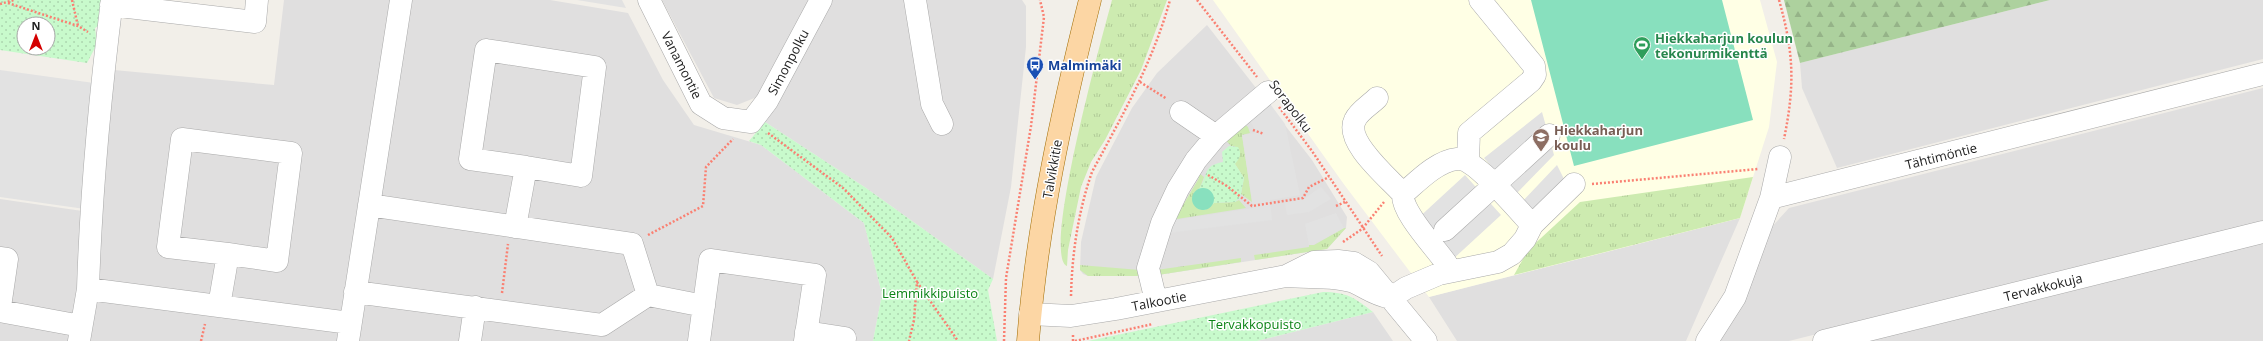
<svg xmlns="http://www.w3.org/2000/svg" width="2263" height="341" font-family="'Open Sans',sans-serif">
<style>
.residential{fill:#e0dfdf}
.education{fill:#ffffe5}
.grass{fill:url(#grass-tufts)}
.forest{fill:url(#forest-firs)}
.park{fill:url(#park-dots);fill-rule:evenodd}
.pitch{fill:#88e0be}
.parking{fill:#e2e2e2}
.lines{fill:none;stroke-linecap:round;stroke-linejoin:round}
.minor-casing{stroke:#a9a9a9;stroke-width:23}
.major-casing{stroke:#a06b00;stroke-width:23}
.path{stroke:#fa8072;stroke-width:2.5;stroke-dasharray:2 2;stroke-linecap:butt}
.minor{stroke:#fff;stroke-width:22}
.major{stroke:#fcd6a4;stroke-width:22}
.labels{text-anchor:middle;stroke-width:3;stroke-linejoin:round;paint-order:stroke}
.leisure-label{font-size:13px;font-weight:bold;fill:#27864d;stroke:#fff;text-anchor:start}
.street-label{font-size:13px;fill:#222;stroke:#fff}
.transit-label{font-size:13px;font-weight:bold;fill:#164399;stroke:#fff;text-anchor:start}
.education-label{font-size:13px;font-weight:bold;fill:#785e54;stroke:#fff;text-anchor:start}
.park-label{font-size:13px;fill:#0c8416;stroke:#fff}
</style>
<defs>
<pattern id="grass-tufts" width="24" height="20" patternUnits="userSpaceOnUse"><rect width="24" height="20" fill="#cdebb0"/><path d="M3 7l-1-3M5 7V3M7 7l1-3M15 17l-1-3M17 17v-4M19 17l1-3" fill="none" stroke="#b0c997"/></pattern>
<pattern id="forest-firs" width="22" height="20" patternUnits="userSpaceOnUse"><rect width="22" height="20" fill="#add19e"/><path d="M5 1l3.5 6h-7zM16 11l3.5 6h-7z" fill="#95b388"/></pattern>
<pattern id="park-dots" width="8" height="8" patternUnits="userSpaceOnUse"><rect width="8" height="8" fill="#c8facc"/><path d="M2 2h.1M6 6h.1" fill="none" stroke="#acd6af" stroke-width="1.8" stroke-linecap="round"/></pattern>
</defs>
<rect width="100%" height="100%" fill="#f2efe9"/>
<path class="residential" d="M284 0H550L628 13 663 80 694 125 761 145 864 223 882 294 873 341H0V199L96 213 114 70 274 85Z
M662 0H814L762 95 737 105 714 98Z
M832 0H1022L1026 6V47L1011 187 993 279 866 188 765 122Z
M2050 0H2263V59L1837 168 1802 88 1800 63Z
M1207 25 1312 160 1347 217 1346 228 1327 249 1158 275 1088 276 1083 274 1080 270 1081 242 1096 177 1132 108 1157 73Z
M2263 88V222L1789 341H1718L1769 230 1789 208Z
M1740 218 1686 341H1457L1429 297Z
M2263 240V341H1860Z
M1373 312 1393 341H1257Z"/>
<path class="education" d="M1213 0H1760L1777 62 1769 127 1740 218 1429 297 1343 183Z"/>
<path class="grass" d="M1112 0H1167L1141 70 1105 140 1091 162 1081 187 1068 250 1067 266C1041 256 1104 30 1112 0Z
M1241 121 1248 127 1250 133 1242 135 1252 202 1241 194 1244 178 1235 164V146H1231L1222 136Z
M1195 170 1204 177 1200 188 1197 190 1205 210 1214 203 1235 202 1239 200 1246 208 1177 219 1176 217 1199 178 1193 173Z
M1753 177 1740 218 1514 275 1528 250 1580 202Z
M1344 228H1346L1327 249 1255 260 1254 255 1309 247V245H1314Z
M1241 258V262L1158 275 1156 270Z
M1080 265 1140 270V276H1088L1080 270Z"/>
<path class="forest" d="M1784 0H2050L1800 63Z"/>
<path class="park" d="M0 0H104L100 25 95 28 97 44 87 63 0 50ZM24 24H48V48H24Z
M765 122 866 188 993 279 988 290 997 341H873L882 294 864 223 761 145 749 141Z
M1229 146 1238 147C1242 154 1240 158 1235 164L1244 178 1240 198 1235 202 1214 203 1205 210 1198 209 1193 202V194C1195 191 1199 190 1200 187 1209 174 1202 166 1223 162L1222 152Z
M1323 292C1347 292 1355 298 1373 312L1257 341H1088Z"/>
<path class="pitch" d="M1531 0H1722L1753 120 1574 166Z
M1192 199a11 11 0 1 1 22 0a11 11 0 1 1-22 0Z"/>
<path class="parking" d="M577 0H622L626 8Z
M0 70 94 83 85 209 0 197Z
M1268 101 1285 124 1300 195 1270 200 1272 220 1168 233 1169 221 1253 208 1242 135 1255 133 1254 128 1248 118Z
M1542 112 1554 155 1516 194 1484 158Z
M1557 165 1567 185 1534 219 1519 205Z
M1465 175 1501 215 1451 261 1415 221Z
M1321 187 1331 199 1309 212 1287 215 1285 203 1305 198Z
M1336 213 1344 228 1313 245H1309L1305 224Z"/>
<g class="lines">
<g class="minor-casing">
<path id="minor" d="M649 0 701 104 723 118 751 122 767 101 821 0
M915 0 932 104 942 124
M111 5 255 22 257 0
M1377 98C1370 105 1359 111 1355 120 1344 142 1389 178 1403 194
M1181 112 1216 136
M1468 160 1469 133 1531 81 1535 75 1534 66 1480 0
M1771 198 1780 157
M369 205 632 244 648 295
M515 227 526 167 470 159 486 50 595 67 581 176 526 167
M1445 230 1549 135
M0 258 7 259 0 307
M1448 272 1446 263C1435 247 1401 212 1403 194 1418 181 1437 161 1457 159 1474 157 1519 211 1532 225
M1287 276C1308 278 1335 275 1354 282 1369 289 1373 294 1391 298
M88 289C91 192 100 96 112 0
M355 292 602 325 648 295 704 306
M1391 298 1406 288 1439 274 1498 262 1512 254 1525 239 1532 225 1574 184
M1156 301 1148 268 1162 223 1178 189 1196 160 1216 136 1268 92
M219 306 228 254 277 261 291 153 182 139 168 247 228 254
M0 311 81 326
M1030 314 1071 316 1116 309 1286 276 1314 262 1338 261 1354 263 1369 272 1426 341
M806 332 845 338
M79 341 88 289 350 323
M348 341 401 0
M470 341 475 307
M699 341 710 260 815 275 805 341
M1707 341 1735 297 1771 198 2263 74
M1824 341 2263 232"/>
</g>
<g class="major-casing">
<path id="major" d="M1028 341C1037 226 1062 112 1090 0"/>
</g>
<path class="path" d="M72 0 78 26
M1197 0 1257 77
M1779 0C1794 53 1795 85 1784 139
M8 3 78 26 88 32
M0 4 14 0
M1140 82 1167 99
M1279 107 1312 151 1382 256
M1253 130 1264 134
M768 133 843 188 892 238 917 282 914 320 909 341
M1208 175 1227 186 1252 206 1303 198 1309 187 1329 177
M1592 184 1758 169
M1336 206 1345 202
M648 235 703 206 706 167 733 139
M1343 242 1362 229 1384 202
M917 282 958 341
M502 293 508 244
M1071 296C1072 254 1078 212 1092 172 1122 116 1153 62 1170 0
M1073 335V341
M201 341 205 324
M1004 341 1006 278 1031 126 1044 17 1040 0
M1075 341 1153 324"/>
<use href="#minor" class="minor"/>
<use href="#major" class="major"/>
</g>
<defs>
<g id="stadium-pin" transform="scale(0.9)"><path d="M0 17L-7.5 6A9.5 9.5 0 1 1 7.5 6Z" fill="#2e9e5b" stroke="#fff"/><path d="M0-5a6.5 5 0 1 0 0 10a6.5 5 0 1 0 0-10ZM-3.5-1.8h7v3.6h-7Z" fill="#fff"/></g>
<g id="bus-pin" transform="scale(0.9)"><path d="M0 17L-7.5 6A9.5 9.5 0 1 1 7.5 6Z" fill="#1a4fb4" stroke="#fff"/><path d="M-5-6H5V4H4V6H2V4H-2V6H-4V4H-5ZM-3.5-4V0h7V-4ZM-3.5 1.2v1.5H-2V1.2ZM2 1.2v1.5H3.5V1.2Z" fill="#fff"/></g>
<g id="school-pin" transform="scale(0.9)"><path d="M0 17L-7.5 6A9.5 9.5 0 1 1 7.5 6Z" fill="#8d6e63" stroke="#fff"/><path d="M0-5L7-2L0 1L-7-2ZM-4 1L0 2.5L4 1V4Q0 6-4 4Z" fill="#fff"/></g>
</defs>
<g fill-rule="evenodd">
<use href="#stadium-pin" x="1642" y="45"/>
<use href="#bus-pin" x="1035" y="65"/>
<use href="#school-pin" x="1541" y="137"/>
</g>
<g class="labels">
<g class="leisure-label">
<text x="1655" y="43">Hiekkaharjun koulun<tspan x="1655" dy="15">tekonurmikenttä</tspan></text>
</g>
<g class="street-label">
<text transform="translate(788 62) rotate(-62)" y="5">Simonpolku</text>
<text transform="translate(682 65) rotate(63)" y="5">Vanamontie</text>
<text transform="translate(1291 106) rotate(53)" y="5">Sorapolku</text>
<text transform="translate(1941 156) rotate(-14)" y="5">Tähtimöntie</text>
<text transform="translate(1052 169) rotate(-80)" y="5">Talvikkitie</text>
<text transform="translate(2043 287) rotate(-14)" y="5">Tervakkokuja</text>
<text transform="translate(1159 301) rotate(-11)" y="5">Talkootie</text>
</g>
<g class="transit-label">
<text x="1048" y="70">Malmimäki</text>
</g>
<g class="education-label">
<text x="1554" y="135">Hiekkaharjun<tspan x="1554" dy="15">koulu</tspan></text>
</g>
<g class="park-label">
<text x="930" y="298">Lemmikkipuisto</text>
<text x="1255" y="329">Tervakkopuisto</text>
</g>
</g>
<g transform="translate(36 36)"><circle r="19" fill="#ffffff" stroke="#a7a7a7"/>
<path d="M0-3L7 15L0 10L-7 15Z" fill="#d40000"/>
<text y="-6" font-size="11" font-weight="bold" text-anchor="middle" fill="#222222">N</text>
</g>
</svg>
